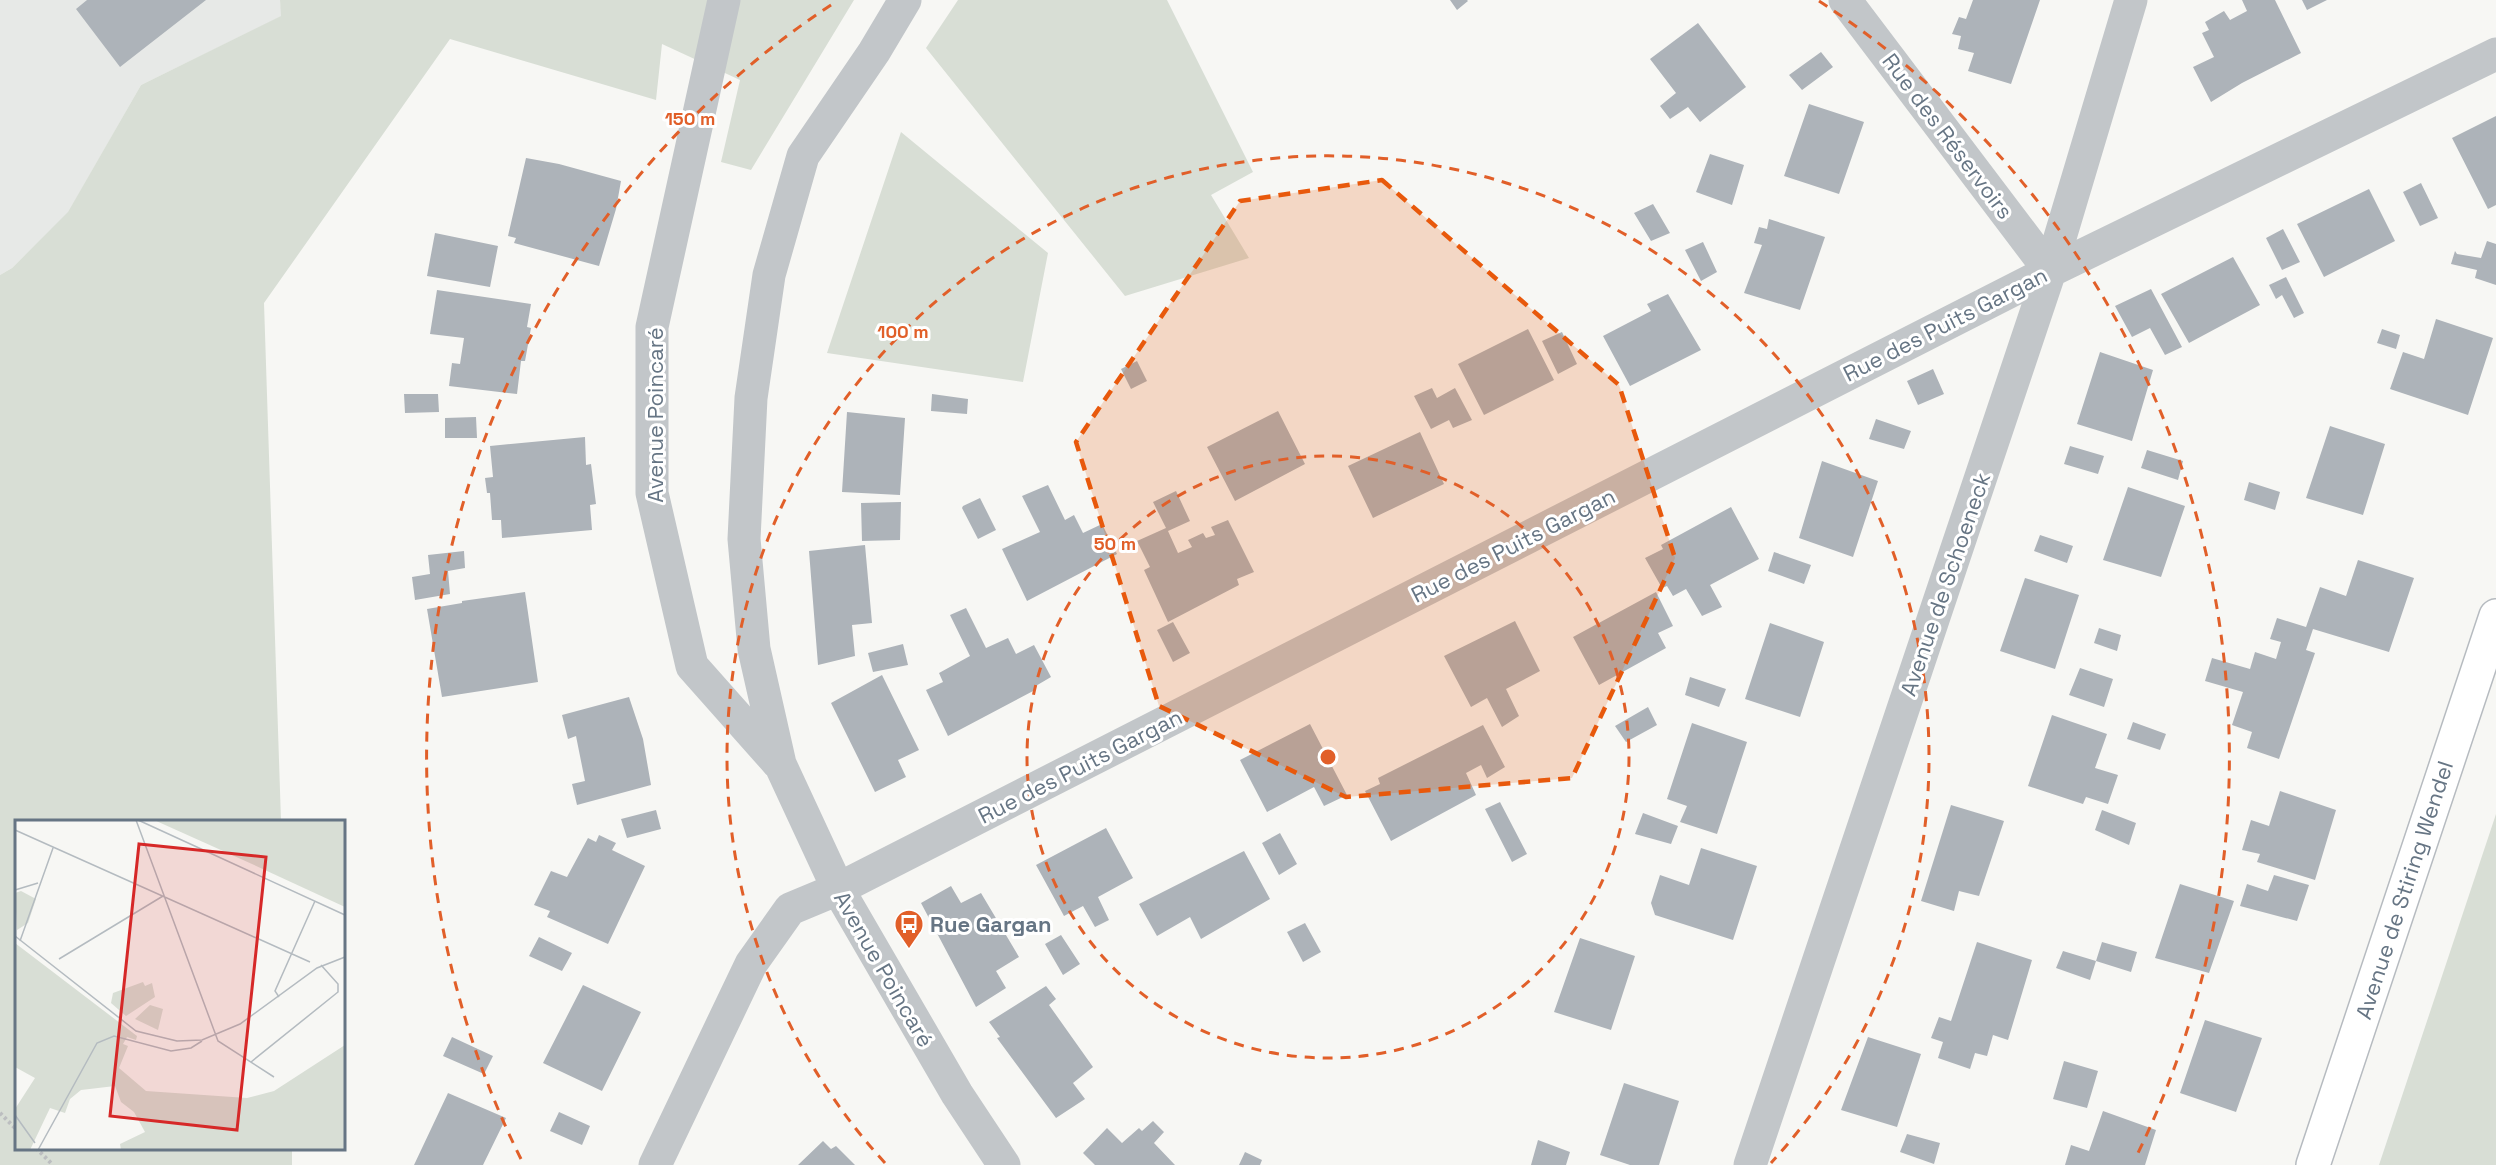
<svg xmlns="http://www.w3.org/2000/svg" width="2496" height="1165" font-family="'Space Grotesk',sans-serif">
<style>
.built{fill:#e7e9e7}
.green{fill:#d8ded5}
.building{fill:#adb3b9}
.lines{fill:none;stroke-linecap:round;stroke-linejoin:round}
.secondary-casing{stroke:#b6bbc0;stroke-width:36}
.path{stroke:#bcbec0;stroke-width:4;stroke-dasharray:3 3;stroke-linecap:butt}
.street{stroke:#c2c6c9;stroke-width:33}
.secondary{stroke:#fff;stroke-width:33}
.marked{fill:#e8590c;fill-opacity:0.2;stroke:#e8590c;stroke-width:4.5;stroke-dasharray:12 8;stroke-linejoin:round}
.ring{fill:none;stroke:#e15f29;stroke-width:3;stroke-dasharray:10 8}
.labels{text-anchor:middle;stroke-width:6;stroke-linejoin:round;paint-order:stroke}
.street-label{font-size:22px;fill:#667584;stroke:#fff}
.poi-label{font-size:22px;font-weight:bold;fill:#667584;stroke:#fff;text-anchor:start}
.inset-road{fill:none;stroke:#b4bbc0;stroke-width:1.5}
.view{fill:#d62828;fill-opacity:0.15;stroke:#d62828;stroke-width:3}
.inset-edge{fill:none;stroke:#667584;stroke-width:3}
.centre{fill:#e15f29;stroke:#fff;stroke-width:3}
.ring-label{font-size:18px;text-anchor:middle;font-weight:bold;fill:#e15f29;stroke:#fff;stroke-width:6;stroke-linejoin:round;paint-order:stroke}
</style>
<rect width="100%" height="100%" fill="#f7f7f4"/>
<path class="built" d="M0 0H280L282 16 141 85 68 213 12 268 0 275Z"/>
<path class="green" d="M280 0H854L751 170 721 162 740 80 662 44 656 100 450 39 264 303 281 821 16 822V1148L292 1149V1165H0V275L12 268 68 212 141 85 281 16Z
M958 0H1167L1253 172 1211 195 1249 258 1125 296 926 48Z
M901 132 1048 253 1023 382 827 353Z
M2496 814V1165H2379Z"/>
<path class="building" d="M87 0H206L120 67 76 9Z
M1450 0H1467L1468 1 1457 10Z
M1973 0H2040L2011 84 1968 71 1974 53 1958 49 1961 36 1952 34 1959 17 1966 19Z
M2242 0H2275L2301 53 2242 83 2211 102 2193 67 2214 57 2202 33 2209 30 2205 22 2224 11 2230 20 2247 11Z
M2302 0H2327L2307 10Z
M1698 23 1746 87 1700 122 1688 107 1670 119 1660 106 1676 93 1650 59Z
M1821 52 1833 67 1802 90 1789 75Z
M1809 104 1864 122 1839 194 1784 176Z
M2496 116V205L2488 209 2452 138Z
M1710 154 1744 165 1732 205 1696 192Z
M526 158 559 164 621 181 616 209 599 266 514 243 516 238 508 236Z
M2421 183 2438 218 2420 226 2403 192Z
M2369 189 2395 241 2324 277 2297 224Z
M1653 204 1670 233 1651 241 1634 213Z
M1769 219 1825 237 1800 310 1744 293 1762 245 1754 243 1759 227 1767 229Z
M2283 229 2300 262 2282 270 2266 238Z
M435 233 498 246 490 287 427 276Z
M2487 241 2496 244V285L2475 278 2477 270 2451 264 2455 251 2457 254 2481 258Z
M1703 242 1717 272 1701 281 1685 250Z
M2233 257 2260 305 2189 343 2161 294Z
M2286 277 2304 313 2294 318 2282 295 2276 299 2269 285Z
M2151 289 2182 347 2165 355 2150 328 2132 337 2115 306Z
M437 290 531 304 527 327 531 328 525 361H521L517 394 449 386 452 363 460 364 464 338 430 334Z
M1668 294 1701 350 1630 386 1603 336 1651 311 1647 304Z
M2436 319 2493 338 2468 415 2390 389 2403 352 2424 359Z
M1528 329 1554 380 1484 415 1458 364Z
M2382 329 2400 335 2396 349 2377 343Z
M1562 332 1577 364 1558 374 1542 341Z
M2100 352 2153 370 2132 441 2077 424Z
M1137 361 1147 381 1131 389 1121 369Z
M1933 369 1944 394 1918 405 1907 381Z
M1432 388 1437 398 1455 388 1472 420 1453 428 1449 420 1431 429 1414 396Z
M404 394H438L439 412 405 413Z
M932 394 968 399 967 414 931 411Z
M1278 411 1305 464 1235 501 1207 447Z
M847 412 905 418 900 495 842 492Z
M476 417 477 438H445V418Z
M1876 419 1911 431 1904 449 1869 439Z
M2330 426 2385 444 2363 515 2306 498Z
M1420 432 1444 484 1373 518 1348 466Z
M585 437 586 465 591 464 596 504 590 505 592 530 502 538 501 520H492L490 493H487L485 478 493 477 490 446Z
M2070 446 2104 456 2098 474 2064 464Z
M2147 450 2183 461 2178 480 2141 468Z
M1822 461 1878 481 1853 557 1799 538Z
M2249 482 2280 492 2275 510 2244 500Z
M1048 485 1065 520 1074 515 1083 533 1102 524 1117 554 1027 601 1002 549 1040 532 1022 496Z
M2128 487 2185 506 2161 577 2103 560Z
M1176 491 1190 521 1168 531 1178 553 1192 547 1188 540 1203 533 1206 538 1215 535 1211 527 1228 520 1254 572 1237 579 1239 585 1168 622 1144 570 1150 567 1137 541 1166 528 1153 502Z
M980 498 996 530 978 539 962 508 963 506Z
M901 502 900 540 862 541 861 503Z
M1731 507 1759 559 1710 585 1722 607 1702 616 1686 589 1673 596 1667 586 1662 588 1645 558 1663 549 1661 545Z
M2040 535 2073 546 2067 563 2034 551Z
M865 545 872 623 852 625 855 656 818 665 809 551Z
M464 551 465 568 448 571 450 594 415 600 412 577 430 574 428 555Z
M1774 552 1811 565 1804 584 1768 571Z
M2358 560 2414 578 2389 652 2313 629 2306 650 2315 653 2279 759 2247 748 2252 732 2232 725 2243 692 2205 681 2212 658 2250 669 2255 652 2276 659 2281 642 2270 639 2277 618 2306 627 2320 587 2346 596Z
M2025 578 2079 595 2055 669 2000 651Z
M525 592 538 682 442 697 427 609 462 603V601Z
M1656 592 1673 626 1658 633 1666 648 1599 685 1573 637Z
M966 608 986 648 1008 638 1016 654 1034 645 1051 677 1034 687 1035 690 948 736 926 690 943 682 939 673 970 656 950 615Z
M1515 621 1540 671 1506 689 1519 716 1502 727 1487 698 1471 707 1444 656Z
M1173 622 1190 653 1173 662 1157 630Z
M1770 623 1824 642 1800 717 1745 699Z
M2099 628 2121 635 2117 651 2094 643Z
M903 644 908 665 873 672 868 653Z
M2080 668 2113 679 2104 707 2069 695Z
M882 675 919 750 898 760 906 777 875 792 831 703Z
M1690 677 1726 689 1719 707 1685 695Z
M629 697 643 739 651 785 577 805 572 784 585 781 576 736 568 739 562 715Z
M1648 707 1657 725 1626 742 1615 726Z
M2052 715 2107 734 2095 768 2118 775 2108 804 2086 797 2083 804 2028 786Z
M2133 722 2166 734 2160 750 2127 739Z
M1692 723 1747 742 1717 834 1680 822 1687 806 1667 799Z
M1310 724 1347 795 1324 806 1314 787 1267 812 1240 760Z
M1483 725 1505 767 1487 778 1481 765 1466 773 1476 795 1391 841 1365 791 1380 784 1378 778Z
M2280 791 2336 810 2315 880 2257 862 2260 854 2242 850 2251 820 2269 826Z
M1500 802 1527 854 1512 862 1485 809Z
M1951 805 2004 821 1979 896 1959 891 1954 911 1921 901Z
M656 810 661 829 627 838 621 819Z
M2102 810 2136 823 2129 845 2095 830Z
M1643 813 1678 826 1671 844 1635 834Z
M1106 828 1133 878 1098 897 1109 920 1095 927 1083 906 1064 916 1036 865Z
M1280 833 1297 864 1279 875 1262 843Z
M599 835 616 843 612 850 645 866 608 944 547 917 550 911 534 905 551 871 567 877 588 838 596 842Z
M1701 848 1757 866 1733 940 1655 915 1651 903 1660 875 1689 885Z
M1244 851 1270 899 1201 939 1190 917 1157 936 1139 904Z
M2274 875 2309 885 2297 921 2240 906 2247 884 2268 891Z
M2180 884 2234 901 2209 973 2155 958Z
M951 886 961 903 981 893 1019 957 996 971 1006 988 976 1007 921 903Z
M1305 923 1321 952 1303 962 1287 932Z
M1061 935 1080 964 1063 975 1045 944Z
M539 937 572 953 562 971 529 956Z
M1580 938 1635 956 1611 1030 1554 1012Z
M1977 942 2032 960 2008 1040 1993 1035 1987 1056 1975 1053 1970 1069 1938 1058 1943 1042 1931 1038 1939 1017 1951 1021Z
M2102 942 2137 952 2131 972 2096 961Z
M2063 951 2096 961 2090 980 2056 968Z
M583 985 641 1012 602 1091 543 1063Z
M1046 986 1056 999 1049 1005 1093 1067 1073 1083 1085 1099 1056 1118 997 1038 1000 1037 989 1022Z
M2205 1020 2262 1038 2236 1112 2180 1093Z
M452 1037 493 1056 484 1074 443 1056Z
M1868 1037 1921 1054 1897 1127 1841 1110Z
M2064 1061 2098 1071 2087 1108 2053 1099Z
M1624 1083 1679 1101 1659 1165H1630L1600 1155Z
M448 1093 506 1118 483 1165H414Z
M2103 1111 2156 1130 2145 1165H2065L2071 1145 2089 1151Z
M559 1112 590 1126 582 1145 550 1131Z
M1153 1121 1164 1132 1154 1143 1175 1165H1095L1083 1153 1107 1128 1122 1143 1139 1128 1142 1131Z
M1907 1134 1940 1143 1934 1164 1900 1152Z
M1538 1140 1570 1152 1566 1165H1531Z
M823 1141 831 1149 836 1146 855 1165H798Z
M1245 1152 1262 1160 1260 1165H1239Z"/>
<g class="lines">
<g class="secondary-casing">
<path id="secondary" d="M2313 1165 2496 616"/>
</g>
<path class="path" d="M0 1113 16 1129
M36 1148 53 1165"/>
<path class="street" d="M724 0 652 327V493L692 666 778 763
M905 0 874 52 803 156 769 275 751 398 744 539 754 649 780 764 838 889 957 1094 1004 1165
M1845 0 2050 271
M655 1165 751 964 790 909 838 889 2050 271 2496 54
M1750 1165 2050 271 2131 0"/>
<use href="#secondary" class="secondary"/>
</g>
<path class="marked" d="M1382 180 1619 385 1675 558 1572 778 1346 797 1159 706 1076 442 1240 201Z"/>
<g class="ring">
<circle cx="1328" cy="757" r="301"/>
<path d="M885 1163A601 601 0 1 1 1771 1163"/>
<path d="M521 1159A902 902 0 0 1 837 1M1819 1A902 902 0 0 1 2135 1159"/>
</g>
<defs>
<g id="bus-pin" transform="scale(1.5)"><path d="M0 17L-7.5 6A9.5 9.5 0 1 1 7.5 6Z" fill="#e15f29" stroke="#fff"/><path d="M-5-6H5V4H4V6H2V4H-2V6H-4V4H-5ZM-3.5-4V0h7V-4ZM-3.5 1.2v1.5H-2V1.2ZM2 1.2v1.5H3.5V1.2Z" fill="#fff"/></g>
</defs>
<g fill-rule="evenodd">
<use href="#bus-pin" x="909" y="924"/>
</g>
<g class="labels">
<g class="street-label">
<text transform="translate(1948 136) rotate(53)" y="8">Rue des Réservoirs</text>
<text transform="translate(1945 324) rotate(-27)" y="8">Rue des Puits Gargan</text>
<text transform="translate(655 415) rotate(-90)" y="8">Avenue Poincaré</text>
<text transform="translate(1513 545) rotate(-27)" y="8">Rue des Puits Gargan</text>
<text transform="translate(1945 584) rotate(-71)" y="8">Avenue de Schoeneck</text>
<text transform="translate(1080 766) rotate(-27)" y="8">Rue des Puits Gargan</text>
<text transform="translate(2404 890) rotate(-72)" y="8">Avenue de Stiring Wendel</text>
<text transform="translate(884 969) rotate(60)" y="8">Avenue Poincaré</text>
</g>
<g class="poi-label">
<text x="930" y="932">Rue Gargan</text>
</g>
</g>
<g transform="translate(15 820)">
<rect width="330" height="330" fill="#f7f7f4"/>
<path d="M139 0H330V87L237 44ZM6 71 21 79 13 103 2 110 0 73ZM0 123 122 216 121 220 112 217 108 224 113 226 104 248 131 271 232 278 259 271 330 225V330H106L105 324 130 312 119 292 106 282 100 266 66 270 55 279 50 293 35 288 15 330H0V289L20 258 0 247ZM128 162 130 166 137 163 140 177 111 196 96 183 98 173ZM135 185 148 189 143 210 120 199Z" fill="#d8ded5"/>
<path class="inset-road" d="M121 0 203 221 259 257M123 0 330 95M0 10 295 142M0 70 23 63M0 116 121 211 162 221 187 220 225 204 302 148 330 137M5 121 38 28M44 139 148 76M264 177 260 171 300 81M236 242 323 172V164L306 145M0 295 20 323M23 330 82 223 99 216 156 231 176 228 187 221"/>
<path class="view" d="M124 24 251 37 222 310 95 296Z"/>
<rect width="330" height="330" class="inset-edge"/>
</g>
<circle cx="1328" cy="757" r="9" class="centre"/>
<g class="ring-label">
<text x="690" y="125">150 m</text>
<text x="903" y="338">100 m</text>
<text x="1115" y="550">50 m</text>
</g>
</svg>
